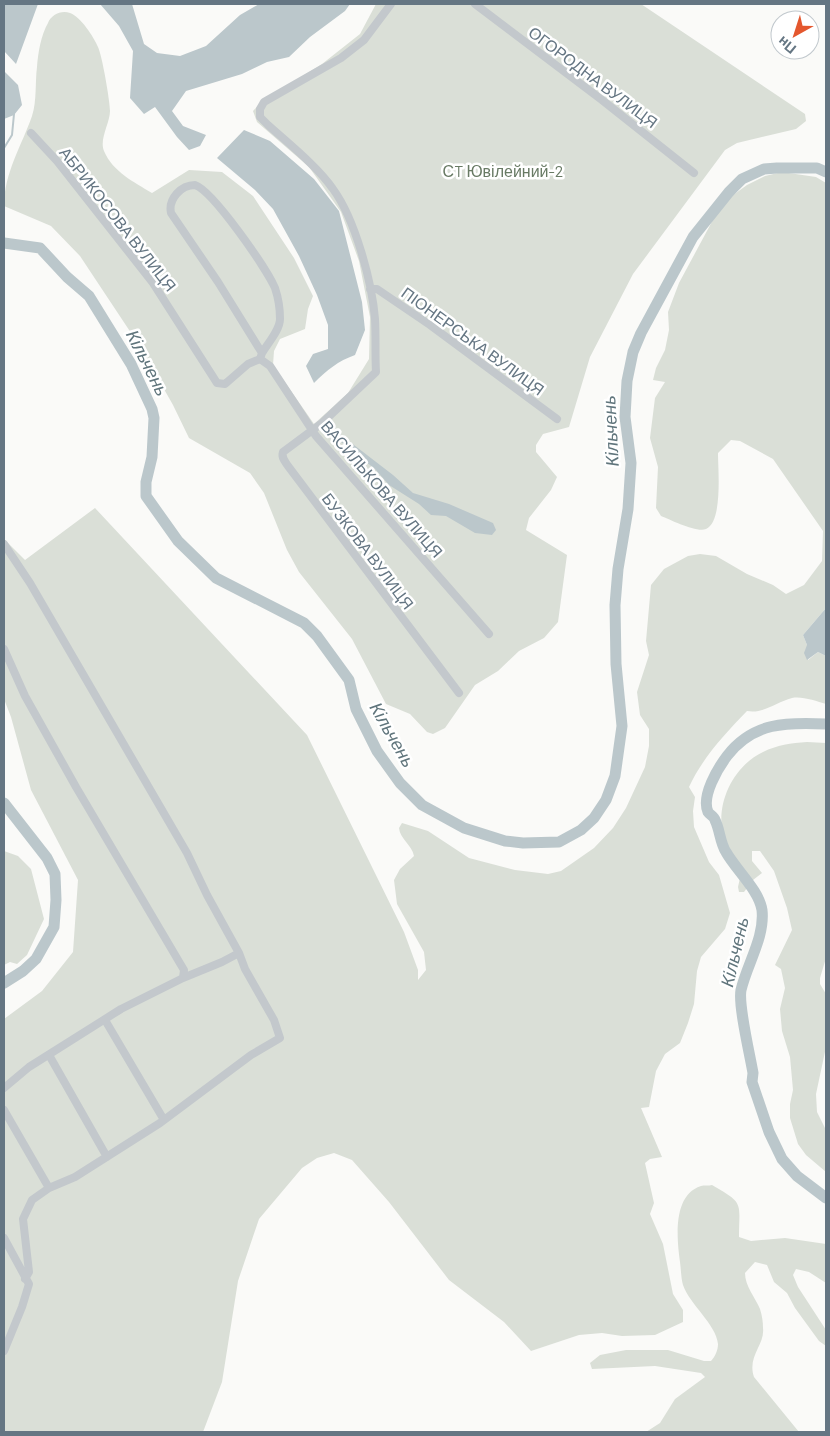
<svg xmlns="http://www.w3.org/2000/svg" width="830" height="1436" font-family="Barlow,sans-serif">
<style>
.green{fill:#dadfd7}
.water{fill:#bbc7cb}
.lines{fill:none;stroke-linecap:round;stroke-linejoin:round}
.stream{stroke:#bbc7cb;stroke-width:2}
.river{stroke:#bbc7cb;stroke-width:11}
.minor{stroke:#c3c8cc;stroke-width:8}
.labels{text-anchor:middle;stroke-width:5;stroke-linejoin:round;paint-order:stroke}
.street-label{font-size:16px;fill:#657683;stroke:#fff}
.park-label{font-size:16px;fill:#687a64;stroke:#fff}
.water-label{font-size:18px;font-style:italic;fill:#60757c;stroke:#fff}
</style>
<rect width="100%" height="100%" fill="#fafaf8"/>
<path class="green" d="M376 4H641L805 114 806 121 796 129 737 143 725 150 633 274 590 357 569 427 543 434 536 445V452L557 477 551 490 529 518 526 530 567 555 558 622 544 638 519 651 498 671 475 685 445 728 433 734 427 732 410 714 386 704 352 639 299 572 287 550 264 493 250 473 189 438 173 405 139 345 80 256 51 226 4 206C4 173 22 145 32 116 37 101 35 82 37 67 38 53 41 35 48 23 51 15 61 10 70 13 80 16 94 37 98 47 102 55 110 101 110 111 110 123 99 139 104 151 113 172 134 182 152 193L189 170 222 172 253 196 294 258 313 296 308 309 305 329 280 339 274 351 273 365 314 424 348 393 369 359 370 317 359 261 341 212 309 167 257 122 253 111 261 102 322 64 360 34Z
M782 172 816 177 826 183V608L803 635 807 645 808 660 818 652 826 656V704C816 701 802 696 792 698 776 702 764 714 747 711 725 734 703 757 689 787L695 797 693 811 694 827 709 862 719 875 730 913 725 929 701 957 697 971 694 1004 688 1023 680 1043 665 1054 656 1071 649 1107 641 1108 662 1157 650 1159 645 1163 654 1203 650 1214 663 1244 673 1294 683 1310V1322L655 1335 622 1336 602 1333 579 1335 531 1351 504 1322 449 1280 389 1202 352 1160 334 1153 317 1158 302 1168 259 1219 238 1281 222 1382 203 1432H4V1019L42 991 73 952 78 880 31 790 11 717 4 699V539L25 560 95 508 307 735 404 932 418 970V980L426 970 424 952 397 904 394 880 400 869 414 856C412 845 400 839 399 828L402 823 428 831 469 858 515 870 548 874 561 871 594 848 613 828 626 808 645 767 649 746V729L640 715 637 692 649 655 646 641 651 585 664 569 688 556 700 554 716 556 747 574 773 585 786 594 804 585 822 561 823 531 773 459 740 441 731 440 718 453C718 469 723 522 706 529 697 533 671 520 661 516L656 508 658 467 650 438 655 398 665 382 653 380 656 368 665 350 669 330 668 312 679 283 715 216 729 198 747 185 765 176Z
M807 742 826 743V958L820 978V984L826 994V1047L816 1094 817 1112 826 1130V1172L806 1155 798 1144 790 1118V1104L793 1090 790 1057 782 1031 780 1009 785 988 781 969 775 965 792 930 787 908 774 871 760 851H752V861L762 873 753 880 744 892H739L738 887 742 869C735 861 730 853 726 844 712 810 731 767 763 752 777 745 791 743 807 742Z
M4 851 18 856 31 869 44 919 27 955 17 964 10 962 4 965Z
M712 1185C745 1204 739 1202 739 1237L751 1241 785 1238 826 1244V1283L809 1272 796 1269 793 1275 798 1287 826 1330V1346L819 1341 795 1308 787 1293 774 1282 767 1265 755 1262 745 1273C745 1286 755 1297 760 1309 762 1315 763 1322 763 1328 765 1345 747 1356 754 1377L799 1432H646L660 1423 675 1399 705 1377 701 1373 655 1366 592 1369 590 1363 600 1355 626 1350H668L704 1361H711C715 1357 718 1350 718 1344 716 1324 690 1305 683 1285 681 1278 681 1269 680 1262 677 1240 672 1195 701 1186 704 1185 709 1186 712 1185Z"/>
<path class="water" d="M4 4H38L16 64 4 51Z
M100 4H132L144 44 157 53 180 56 206 46 240 15 259 4H350L345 11 310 37 289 57 267 62 242 74 186 91 172 111 183 126 206 135 200 146 189 150 177 137 155 107 144 114 130 98 133 51 119 26Z
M4 71 18 85 22 105 14 115 4 119Z
M244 130 270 141 314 179 339 211 362 302 365 330 355 355C338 361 327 370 314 383L306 366 313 354 328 349V325L317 295 299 256 273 209 255 190 217 158Z
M328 425 393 475 413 493 449 504 493 523 496 530 492 535 475 533 446 516 431 515 419 504 389 485 375 469 326 430Z
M826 608V656L818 652 807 660 804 653 807 645 803 635Z"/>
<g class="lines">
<path class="stream" d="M4 148 12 135 14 114"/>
<path class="river" d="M4 243 40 248 67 277 89 296 131 364 152 409 154 418 152 457 146 482V496L178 541 216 578 304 623 317 636 349 680 356 709 377 751 400 783 422 805 464 828 505 841 523 843 559 842 581 830 594 818 606 800 615 776 622 726 616 664 615 605 618 569 628 509 631 463 625 417 627 381 633 352 641 333 693 237 729 192 742 179 764 169 777 168H817L826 172
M826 724C787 722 753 722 727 756 718 768 701 796 708 812 710 815 714 816 715 820 720 830 720 843 726 852 736 870 759 890 762 910 765 937 747 964 741 990 738 1005 750 1055 753 1073L752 1082 769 1132 782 1159 797 1176 826 1198
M4 803 47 858 55 874 56 900 54 927 36 959 23 971 4 983"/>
<path class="minor" d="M391 4 364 40 341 58 264 102 260 109V117L268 125C288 143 318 167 333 189 355 219 372 282 375 319 376 337 375 355 376 372L322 423 283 452C281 458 285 461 288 466L459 693
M475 4 602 100 694 173
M31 133 57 161 153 283 217 383 225 384 248 364 260 359
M370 289H377L430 325 557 419
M260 359 262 353 218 282 171 213C168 199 181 185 195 185 213 191 267 269 275 288 278 297 280 310 280 319 280 330 268 343 262 353
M260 359 270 366 316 436 489 634
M4 544 30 583 187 853 207 895 239 953 245 969 274 1020 280 1038 251 1055 160 1123 75 1177 49 1188 32 1200 23 1219 29 1272 25 1279
M4 649 25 696 76 787 181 965 184 970 183 978 121 1009 29 1067 4 1088
M183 978 222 962 239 953
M105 1020 164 1120
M49 1055 107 1157
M4 1110 49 1188
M4 1238 29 1284 22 1307 4 1351"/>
</g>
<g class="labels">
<g class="street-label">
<text transform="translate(593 77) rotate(37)" y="6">ОГОРОДНА ВУЛИЦЯ</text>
<text transform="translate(118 219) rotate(52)" y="6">АБРИКОСОВА ВУЛИЦЯ</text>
<text transform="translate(473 341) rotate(36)" y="6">ПІОНЕРСЬКА ВУЛИЦЯ</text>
<text transform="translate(382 489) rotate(49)" y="6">ВАСИЛЬКОВА ВУЛИЦЯ</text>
<text transform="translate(368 551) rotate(53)" y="6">БУЗКОВА ВУЛИЦЯ</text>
</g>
<g class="park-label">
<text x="503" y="177">СT Ювілейний-2</text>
</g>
<g class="water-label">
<text transform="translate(147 363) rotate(63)" y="6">Кільчень</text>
<text transform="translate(611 431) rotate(-93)" y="6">Кільчень</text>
<text transform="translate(392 735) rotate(60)" y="6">Кільчень</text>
<text transform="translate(735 952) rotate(-77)" y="6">Кільчень</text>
</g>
</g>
<rect width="830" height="1436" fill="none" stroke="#657683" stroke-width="10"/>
<g transform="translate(795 35) rotate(219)"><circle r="24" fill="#ffffff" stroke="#c1c8cd"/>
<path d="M0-4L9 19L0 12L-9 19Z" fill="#e4572e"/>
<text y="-8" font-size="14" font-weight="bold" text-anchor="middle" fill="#657683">Пн</text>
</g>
</svg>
